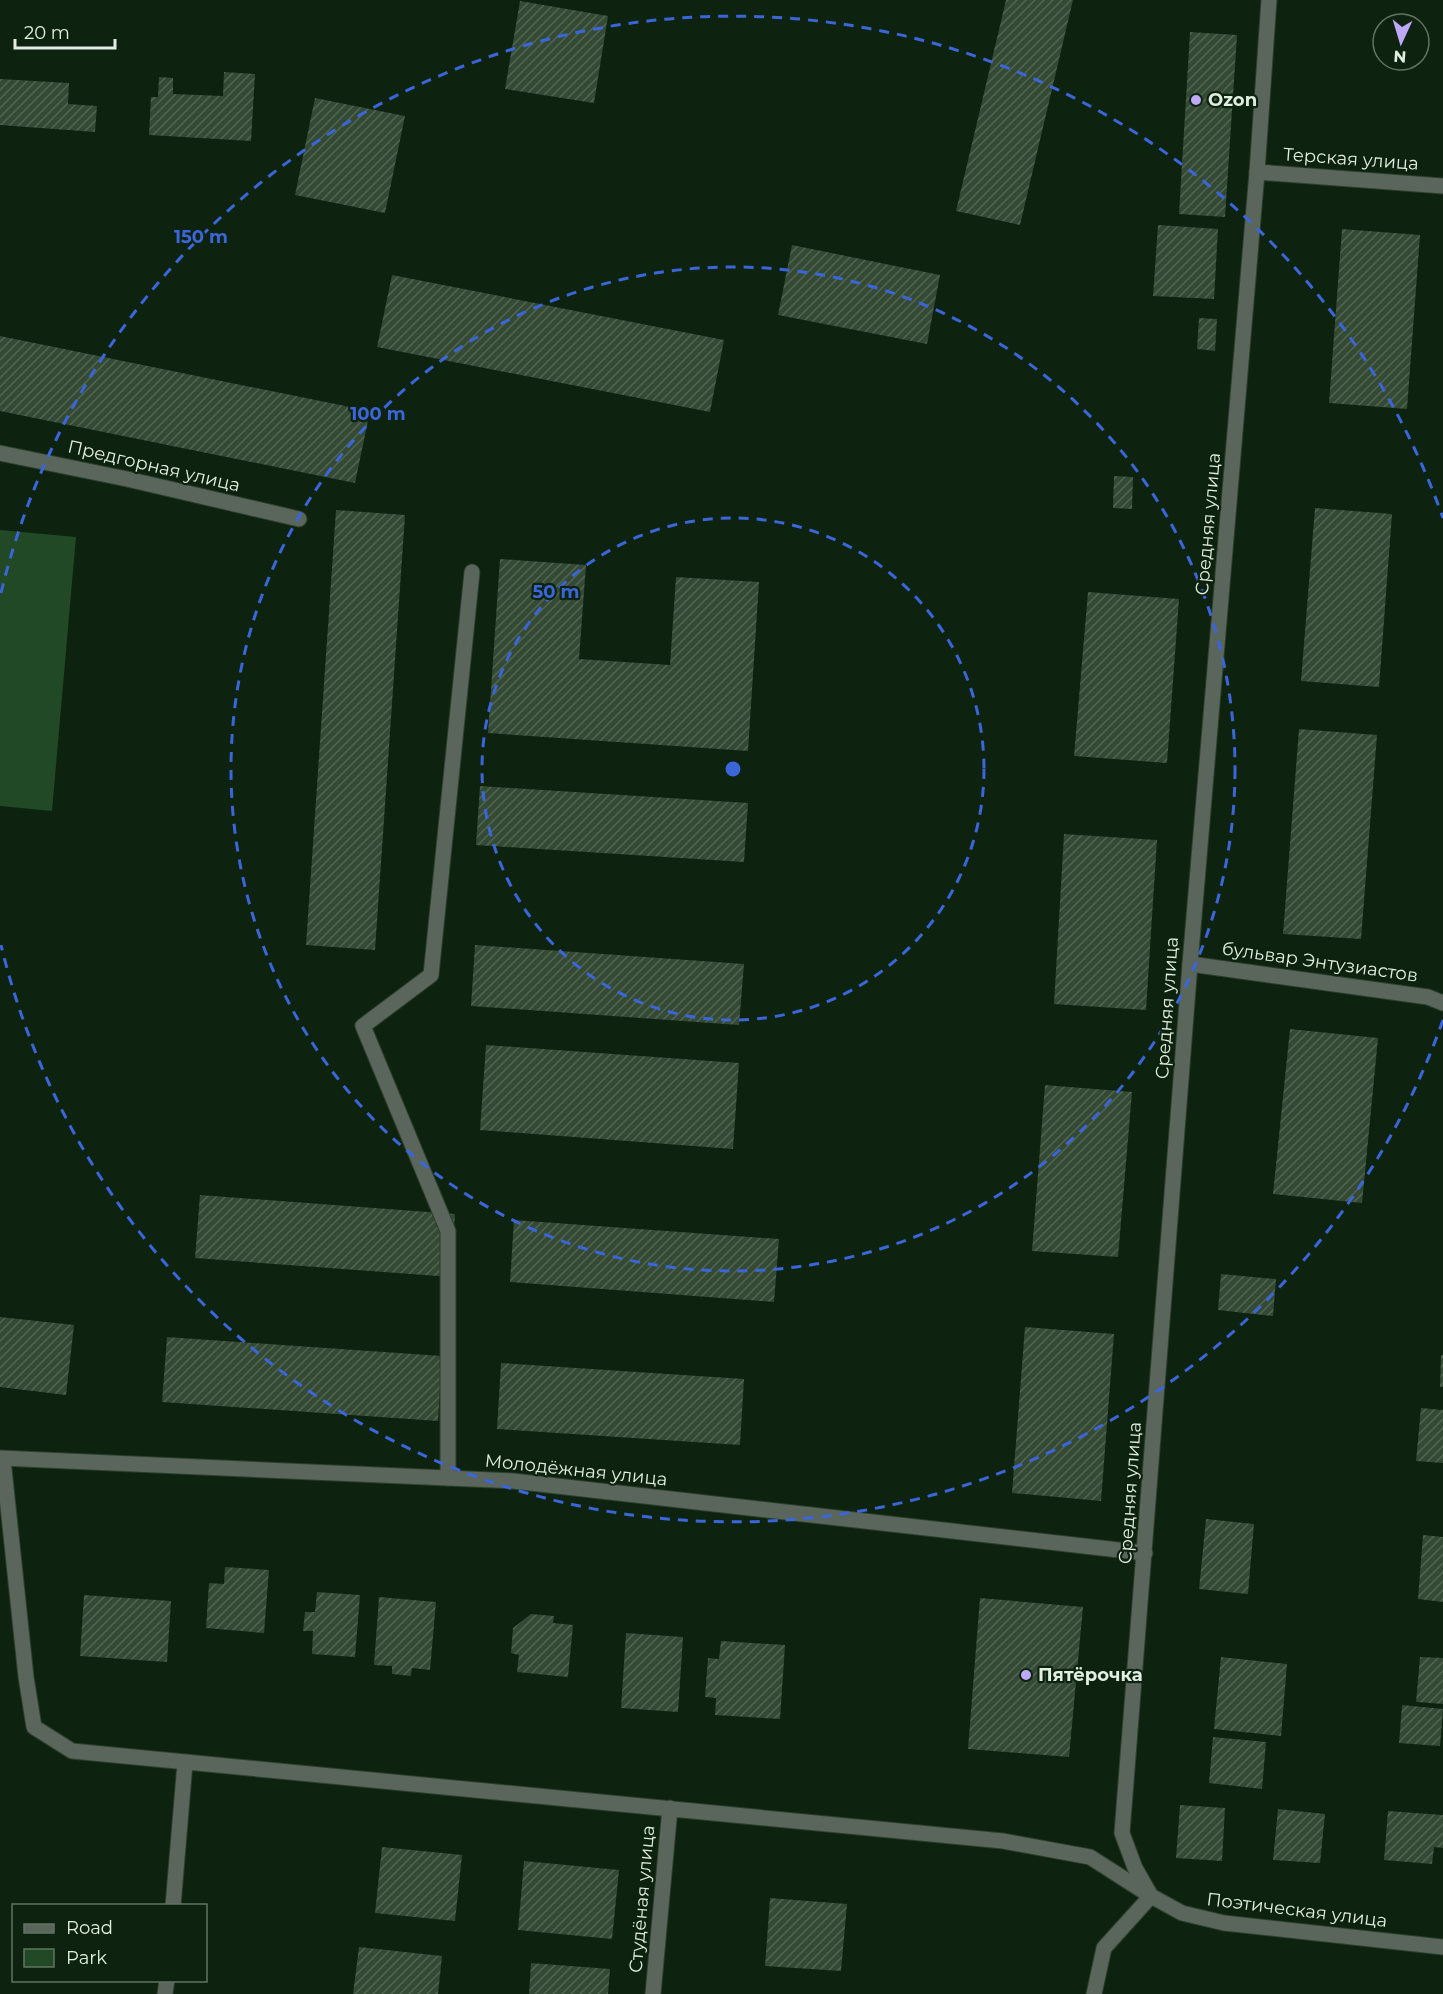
<svg xmlns="http://www.w3.org/2000/svg" width="1443" height="1994" font-family="Montserrat,sans-serif">
<style>
.green{fill:#214925}
.building{fill:url(#building-hatch)}
.lines{fill:none;stroke-linecap:round;stroke-linejoin:round}
.service-casing{stroke:#2b3f2c;stroke-width:17}
.minor-casing{stroke:#2b3f2c;stroke-width:17}
.tertiary-casing{stroke:#2b3f2c;stroke-width:17}
.service{stroke:#5a655b;stroke-width:15}
.minor{stroke:#5a655b;stroke-width:15}
.tertiary{stroke:#5a655b;stroke-width:15}
.ring{fill:none;stroke:#3a66d9;stroke-width:3;stroke-dasharray:10 8}
.poi-dot{fill:#bda9f5;stroke:#0d220f;stroke-width:2}
.labels{text-anchor:middle;stroke-width:4.5;stroke-linejoin:round;paint-order:stroke}
.poi-label{font-size:18px;font-weight:bold;fill:#e1eee1;stroke:#0d220f;text-anchor:start}
.street-label{font-size:18px;fill:#e1eee1;stroke:#0d220f}
.centre{fill:#3a66d9;stroke:#0d220f;stroke-width:3}
.ring-label{font-size:18px;text-anchor:middle;font-weight:bold;fill:#3a66d9;stroke:#0d220f;stroke-width:4.5;stroke-linejoin:round;paint-order:stroke}
</style>
<defs>
<pattern id="building-hatch" width="6" height="6" patternUnits="userSpaceOnUse" patternTransform="scale(1.5)"><rect width="6" height="6" fill="#354a35"/><path d="M-1 1l2-2M0 6l6-6M5 7l2-2" fill="none" stroke="#526452"/></pattern>
</defs>
<rect width="100%" height="100%" fill="#0d220f"/>
<path class="green" d="M0 530 76 537 52 811 0 806Z"/>
<path class="building" d="M1006 0H1073L1020 225 956 211Z
M520 1 608 16 594 103 505 89Z
M1190 32 1237 35 1225 217 1179 214Z
M224 72 255 74 251 141 149 135 151 97H158L159 77 173 78V94L223 96Z
M0 79 69 83 68 104 97 106 95 132 0 125Z
M315 98 405 116 385 213 295 195Z
M1158 225 1218 229 1214 299 1153 296Z
M1342 229 1420 235 1407 409 1329 403Z
M792 245 940 275 927 344 778 315Z
M392 275 724 340 710 412 377 347Z
M1199 318 1217 319 1215 351 1197 349Z
M0 336 370 411 355 483 0 411Z
M1114 476 1133 477 1132 509 1113 508Z
M1315 508 1392 514 1379 687 1301 681Z
M336 510 405 515 375 950 306 945Z
M500 559 586 565 579 659 670 665 676 577 759 582 748 751 488 733Z
M1088 592 1179 599 1167 763 1074 756Z
M1299 729 1377 735 1361 939 1283 934Z
M480 786 748 803 744 862 476 845Z
M1064 834 1157 840 1146 1010 1054 1004Z
M475 945 744 964 739 1025 471 1006Z
M1290 1029 1378 1038 1362 1203 1273 1194Z
M486 1045 739 1063 733 1149 480 1130Z
M1045 1085 1132 1092 1118 1257 1032 1251Z
M200 1195 455 1214 451 1277 195 1258Z
M514 1220 779 1239 774 1302 510 1282Z
M1221 1274 1276 1279 1273 1316 1218 1310Z
M0 1317 74 1325 66 1395 0 1387Z
M1025 1327 1114 1334 1101 1501 1012 1493Z
M167 1337 442 1356 438 1421 162 1402Z
M1441 1355H1443V1387H1440Z
M501 1363 744 1379 740 1445 497 1429Z
M1421 1408 1443 1410V1463L1416 1461Z
M1206 1519 1254 1524 1248 1594 1199 1589Z
M1423 1535 1443 1537V1602L1418 1599Z
M225 1567 269 1570 264 1633 206 1628 209 1583 224 1584Z
M317 1592 360 1595 355 1657 312 1654 313 1631H303L305 1612H315Z
M84 1595 171 1601 167 1662 80 1656Z
M379 1597 436 1602 430 1670 412 1668 411 1676 392 1674V1666L374 1665Z
M980 1598 1083 1607 1069 1757 968 1749Z
M531 1614 554 1616 553 1623 573 1625 568 1677 517 1672 519 1655 511 1653 513 1628Z
M626 1633 683 1637 678 1712 621 1708Z
M721 1641 785 1645 780 1719 715 1715 716 1698 705 1697 708 1658 719 1659Z
M1221 1657 1287 1664 1281 1736 1214 1729Z
M1420 1657 1443 1658V1704L1416 1702Z
M1402 1705 1443 1709 1440 1746 1399 1743Z
M1213 1737 1266 1742 1262 1789 1209 1783Z
M1180 1805 1225 1808 1222 1861 1176 1858Z
M1278 1809 1325 1814 1320 1863 1273 1860Z
M1388 1811 1443 1815V1848L1434 1847 1432 1864 1384 1860Z
M382 1847 462 1855 455 1921 375 1913Z
M524 1861 619 1870 612 1939 518 1930Z
M770 1898 847 1904 841 1971 765 1966Z
M359 1947 442 1956 438 1994H353Z
M531 1963 610 1969 608 1994H529Z"/>
<g class="lines">
<g class="service-casing">
<path id="service" d="M448 1478V1231L363 1026 431 975 472 572"/>
</g>
<g class="minor-casing">
<path id="minor" d="M1257 172 1443 186
M0 453 127 479 299 519
M1190 964 1428 997 1443 1003
M3 1459 26 1677 34 1727 72 1751 1003 1841 1090 1857 1151 1896 1104 1948 1094 1994
M173 1906 185 1763
M165 1994 167 1980
M653 1994 670 1808"/>
</g>
<g class="tertiary-casing">
<path id="tertiary" d="M1269 0 1257 172 1190 964 1122 1833 1135 1868 1151 1896 1182 1913 1224 1923 1443 1947
M0 1458 513 1481 1145 1553"/>
</g>
<use href="#service" class="service"/>
<use href="#minor" class="minor"/>
<use href="#tertiary" class="tertiary"/>
</g>
<g class="ring">
<circle cx="733" cy="769" r="251"/>
<circle cx="733" cy="769" r="502"/>
<path d="M1443 1020A753 753 0 0 1 1 945M1 593A753 753 0 0 1 1443 518"/>
</g>
<g class="poi-dot">
<circle cx="1196" cy="100" r="6"/>
<circle cx="1026" cy="1675" r="6"/>
</g>
<g class="labels">
<g class="poi-label">
<text x="1208" y="106">Ozon</text>
<text x="1038" y="1681">Пятёрочка</text>
</g>
<g class="street-label">
<text transform="translate(1351 159) rotate(4)" y="6">Терская улица</text>
<text transform="translate(154 466) rotate(13)" y="6">Предгорная улица</text>
<text transform="translate(1208 524) rotate(-85)" y="6">Средняя улица</text>
<text transform="translate(1320 962) rotate(8)" y="6">бульвар Энтузиастов</text>
<text transform="translate(1167 1008) rotate(-86)" y="6">Средняя улица</text>
<text transform="translate(576 1470) rotate(6)" y="6">Молодёжная улица</text>
<text transform="translate(1130 1493) rotate(-86)" y="6">Средняя улица</text>
<text transform="translate(642 1899) rotate(-85)" y="6">Студёная улица</text>
<text transform="translate(1297 1910) rotate(7)" y="6">Поэтическая улица</text>
</g>
</g>
<circle cx="733" cy="769" r="9" class="centre"/>
<g class="ring-label">
<text x="201" y="243">150 m</text>
<text x="378" y="420">100 m</text>
<text x="556" y="598">50 m</text>
</g>
<rect x="12" y="1904" width="195" height="78" fill="#0d220f" stroke="#627463" stroke-width="1.5"/>
<rect x="24" y="1924" width="30" height="9" fill="#5a655b" stroke="#627463" stroke-width="1.5"/>
<text x="66" y="1934" font-size="18" fill="#e1eee1">Road</text>
<rect x="24" y="1949" width="30" height="18" fill="#214925" stroke="#627463" stroke-width="1.5"/>
<text x="66" y="1964" font-size="18" fill="#e1eee1">Park</text>
<g transform="translate(1401 42) rotate(184)"><circle r="28" fill="#0d220f" stroke="#627463" stroke-width="1.5"/>
<path d="M0-4.5L10 22L0 15L-10 22Z" fill="#bda9f5"/>
<text y="-9" font-size="16" font-weight="bold" text-anchor="middle" fill="#e1eee1">N</text>
</g>
<path d="M15 39v9h100v-9" fill="none" stroke="#e1eee1" stroke-width="3"/>
<text x="24" y="39" font-size="18" fill="#e1eee1" stroke="#0d220f" stroke-width="4.5" paint-order="stroke">20 m</text>
</svg>
